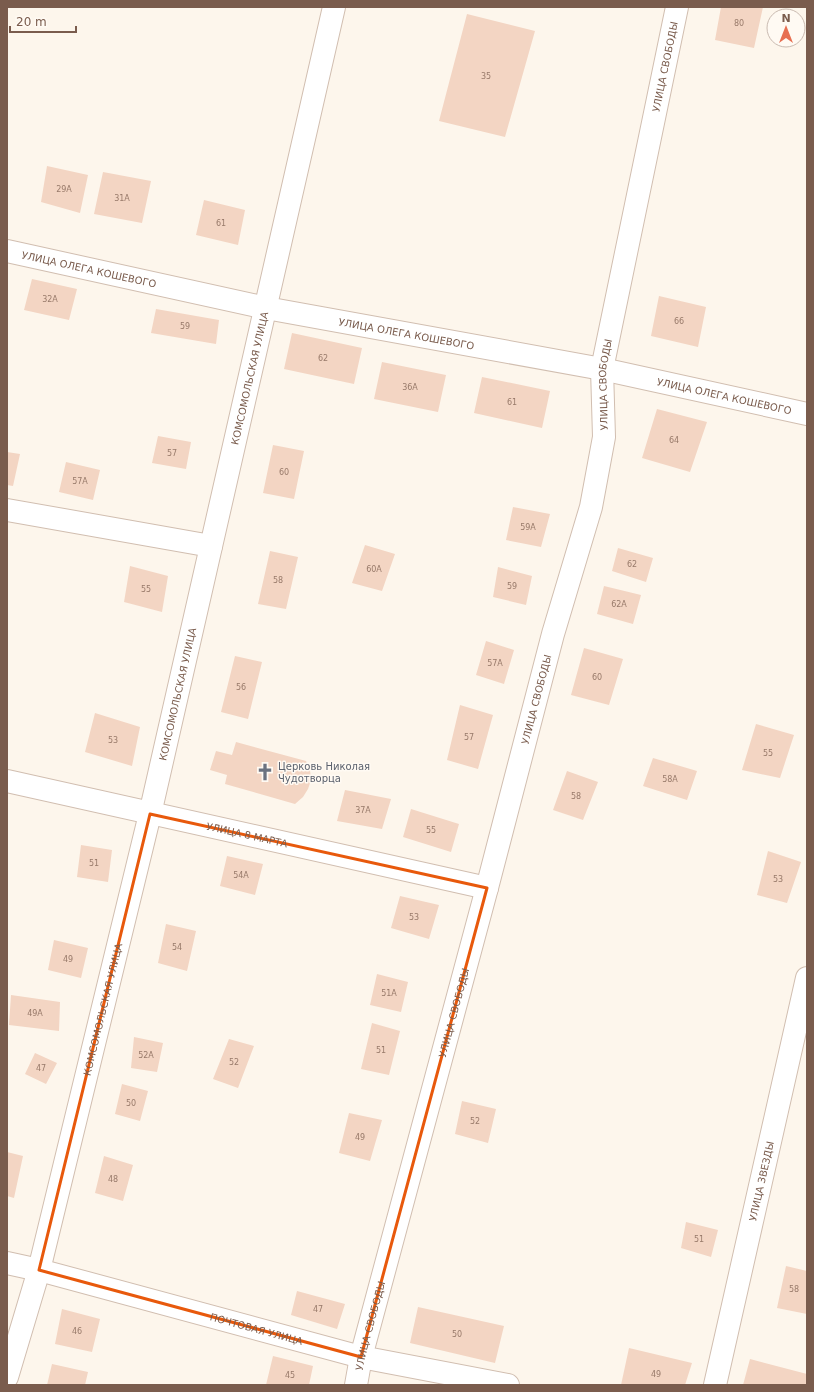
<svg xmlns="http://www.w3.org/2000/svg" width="814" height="1392" font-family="'DejaVu Sans',sans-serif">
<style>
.building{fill:#f3d5c3}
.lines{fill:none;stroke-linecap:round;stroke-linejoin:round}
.minor-casing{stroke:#d1beb0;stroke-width:24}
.minor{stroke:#fff;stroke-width:22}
.marked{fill:none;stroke:#e8590c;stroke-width:3;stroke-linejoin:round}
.labels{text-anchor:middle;stroke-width:3;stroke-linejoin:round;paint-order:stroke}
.number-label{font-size:8px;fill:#987a6a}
.street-label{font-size:10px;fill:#7a5c4d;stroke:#fffaf3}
.worship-label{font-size:10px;fill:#5b616d;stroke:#fffaf3;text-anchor:start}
</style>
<rect width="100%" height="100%" fill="#fdf6ec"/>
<path class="building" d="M721 7H763L754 48 715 40Z
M467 14 535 31 505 137 439 121Z
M47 166 88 175 80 213 41 202Z
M103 172 151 181 142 223 94 214Z
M204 200 245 210 238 245 196 235Z
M32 279 77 289 69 320 24 310Z
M659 296 706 307 698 347 651 336Z
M156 309 219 320 216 344 151 333Z
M292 333 362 348 354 384 284 369Z
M382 362 446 375 438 412 374 399Z
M482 377 550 391 542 428 474 413Z
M657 409 707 422 690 472 642 458Z
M158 436 191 442 186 469 152 463Z
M273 445 304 451 294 499 263 493Z
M7 452 20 454 13 486 7 485Z
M66 462 100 470 93 500 59 492Z
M513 507 550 514 541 547 506 540Z
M365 545 395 554 382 591 352 583Z
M618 548 653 558 646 582 612 571Z
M270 551 298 557 286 609 258 604Z
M130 566 168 576 162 612 124 602Z
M498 567 532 576 526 605 493 597Z
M604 586 641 595 633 624 597 614Z
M486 641 514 650 504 684 476 675Z
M584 648 623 659 609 705 571 695Z
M235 656 262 662 248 719 221 712Z
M460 705 493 715 478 769 447 760Z
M95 713 140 727 132 766 85 752Z
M756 724 794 735 780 778 742 770Z
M236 742 306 761 310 770 311 780 308 789 303 797 295 804 225 784 227 775 210 770 216 751 232 755Z
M653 758 697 771 687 800 643 786Z
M567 771 598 782 583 820 553 810Z
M345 790 391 799 382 829 337 821Z
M411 809 459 824 451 852 403 837Z
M81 845 112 850 108 882 77 877Z
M768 851 801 862 787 903 757 895Z
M227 856 263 864 255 895 220 886Z
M400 896 439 905 429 939 391 928Z
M166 924 196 931 187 971 158 963Z
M54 940 88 948 81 978 48 970Z
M377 974 408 982 401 1012 370 1005Z
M11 995 60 1002 59 1031 9 1025Z
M372 1023 400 1031 389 1075 361 1069Z
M134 1037 163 1043 157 1072 131 1068Z
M229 1039 254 1046 238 1088 213 1079Z
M35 1053 57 1063 46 1084 25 1074Z
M122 1084 148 1091 140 1121 115 1114Z
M462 1101 496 1109 488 1143 455 1134Z
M349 1113 382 1120 370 1161 339 1153Z
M7 1152 23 1156 14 1198 7 1196Z
M104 1156 133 1165 123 1201 95 1193Z
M686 1222 718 1230 711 1257 681 1248Z
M786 1266 807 1271V1314L777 1308Z
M297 1291 345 1304 337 1329 291 1315Z
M418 1307 504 1326 495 1363 410 1343Z
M62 1309 100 1319 92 1352 55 1344Z
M629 1348 692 1363 685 1385H621Z
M273 1356 313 1366 309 1385H266Z
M750 1359 807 1374V1385H743Z
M52 1364 88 1372 85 1385H47Z"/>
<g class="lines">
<g class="minor-casing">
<g id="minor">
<path id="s1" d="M7 251 266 308 602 369 807 414"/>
<path d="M7 510 211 546"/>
<path id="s2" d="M7 781 487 888"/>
<path id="s3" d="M7 1263 39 1270 361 1357 508 1385"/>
<path id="s4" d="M7 1377 39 1270 150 814 334 7"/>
<path id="s5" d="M356 1385 361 1357 487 888 553 634 591 507 604 437 602 369 677 7"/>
<path id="s6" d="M715 1385 807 978"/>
</g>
</g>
<use href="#minor" class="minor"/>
</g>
<path class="marked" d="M150 814 487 888 361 1357 39 1270Z"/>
<defs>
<g id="church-bare" transform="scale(1.38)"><path d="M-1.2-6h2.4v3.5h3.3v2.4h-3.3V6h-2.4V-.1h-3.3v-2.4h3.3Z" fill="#6b7280" stroke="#fffaf3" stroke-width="2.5" paint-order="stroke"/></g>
</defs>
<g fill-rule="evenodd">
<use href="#church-bare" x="265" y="772"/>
</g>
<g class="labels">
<g class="number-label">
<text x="739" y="26">80</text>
<text x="486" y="79">35</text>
<text x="64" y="192">29А</text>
<text x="122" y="201">31А</text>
<text x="221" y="226">61</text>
<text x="50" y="302">32А</text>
<text x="679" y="324">66</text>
<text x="185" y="329">59</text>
<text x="323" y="361">62</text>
<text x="410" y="390">36А</text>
<text x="512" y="405">61</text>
<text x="674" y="443">64</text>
<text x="172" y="456">57</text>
<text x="284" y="475">60</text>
<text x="80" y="484">57А</text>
<text x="528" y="530">59А</text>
<text x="632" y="567">62</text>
<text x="374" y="572">60А</text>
<text x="278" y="583">58</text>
<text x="512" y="589">59</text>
<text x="146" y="592">55</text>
<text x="619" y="607">62А</text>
<text x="495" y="666">57А</text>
<text x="597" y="680">60</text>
<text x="241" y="690">56</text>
<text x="469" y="740">57</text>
<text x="113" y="743">53</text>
<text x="768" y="756">55</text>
<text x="670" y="782">58А</text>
<text x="576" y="799">58</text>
<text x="363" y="813">37А</text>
<text x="431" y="833">55</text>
<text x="94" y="866">51</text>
<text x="241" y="878">54А</text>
<text x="778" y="882">53</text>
<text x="414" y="920">53</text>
<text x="177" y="950">54</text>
<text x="68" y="962">49</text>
<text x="389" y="996">51А</text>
<text x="35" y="1016">49А</text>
<text x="381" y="1053">51</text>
<text x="146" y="1058">52А</text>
<text x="234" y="1065">52</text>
<text x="41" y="1071">47</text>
<text x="131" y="1106">50</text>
<text x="475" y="1124">52</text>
<text x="360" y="1140">49</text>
<text x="113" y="1182">48</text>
<text x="699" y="1242">51</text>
<text x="794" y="1292">58</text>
<text x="318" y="1312">47</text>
<text x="77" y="1334">46</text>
<text x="457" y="1337">50</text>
<text x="656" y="1377">49</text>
<text x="290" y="1378">45</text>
</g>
<g class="street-label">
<text dy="4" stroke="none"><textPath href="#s5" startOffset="1357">УЛИЦА СВОБОДЫ</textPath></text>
<text dy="4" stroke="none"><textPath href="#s1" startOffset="84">УЛИЦА ОЛЕГА КОШЕВОГО</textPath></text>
<text dy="4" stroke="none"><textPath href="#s1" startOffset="408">УЛИЦА ОЛЕГА КОШЕВОГО</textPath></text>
<text dy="4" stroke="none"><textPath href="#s4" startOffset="1028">КОМСОМОЛЬСКАЯ УЛИЦА</textPath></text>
<text dy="4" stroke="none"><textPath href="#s5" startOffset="1033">УЛИЦА СВОБОДЫ</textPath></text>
<text dy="4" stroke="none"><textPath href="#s1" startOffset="732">УЛИЦА ОЛЕГА КОШЕВОГО</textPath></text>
<text dy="4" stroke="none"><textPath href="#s4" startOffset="704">КОМСОМОЛЬСКАЯ УЛИЦА</textPath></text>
<text dy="4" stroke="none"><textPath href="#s5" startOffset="709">УЛИЦА СВОБОДЫ</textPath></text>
<text dy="4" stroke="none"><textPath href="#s2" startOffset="246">УЛИЦА 8 МАРТА</textPath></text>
<text dy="4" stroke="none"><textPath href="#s4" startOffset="380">КОМСОМОЛЬСКАЯ УЛИЦА</textPath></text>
<text dy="4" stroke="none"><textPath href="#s5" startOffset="385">УЛИЦА СВОБОДЫ</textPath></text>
<text dy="4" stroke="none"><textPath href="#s6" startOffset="209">УЛИЦА ЗВЕЗДЫ</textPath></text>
<text dy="4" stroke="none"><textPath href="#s5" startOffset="61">УЛИЦА СВОБОДЫ</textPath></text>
<text dy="4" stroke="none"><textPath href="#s3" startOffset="258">ПОЧТОВАЯ УЛИЦА</textPath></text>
</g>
<g class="worship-label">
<text x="278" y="770">Церковь Николая<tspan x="278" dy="12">Чудотворца</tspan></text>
</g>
</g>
<rect width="814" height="1392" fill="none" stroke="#7a5c4d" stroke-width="16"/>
<g transform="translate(786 28)"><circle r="19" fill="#fffaf3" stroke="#cabbb1"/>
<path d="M0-3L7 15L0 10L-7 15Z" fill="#e76f51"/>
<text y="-6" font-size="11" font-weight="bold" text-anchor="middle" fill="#7a5c4d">N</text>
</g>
<path d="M10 26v6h66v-6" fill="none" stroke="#7a5c4d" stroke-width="2"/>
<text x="16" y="26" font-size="12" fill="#7a5c4d" stroke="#fffaf3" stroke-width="3" paint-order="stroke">20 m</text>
</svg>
